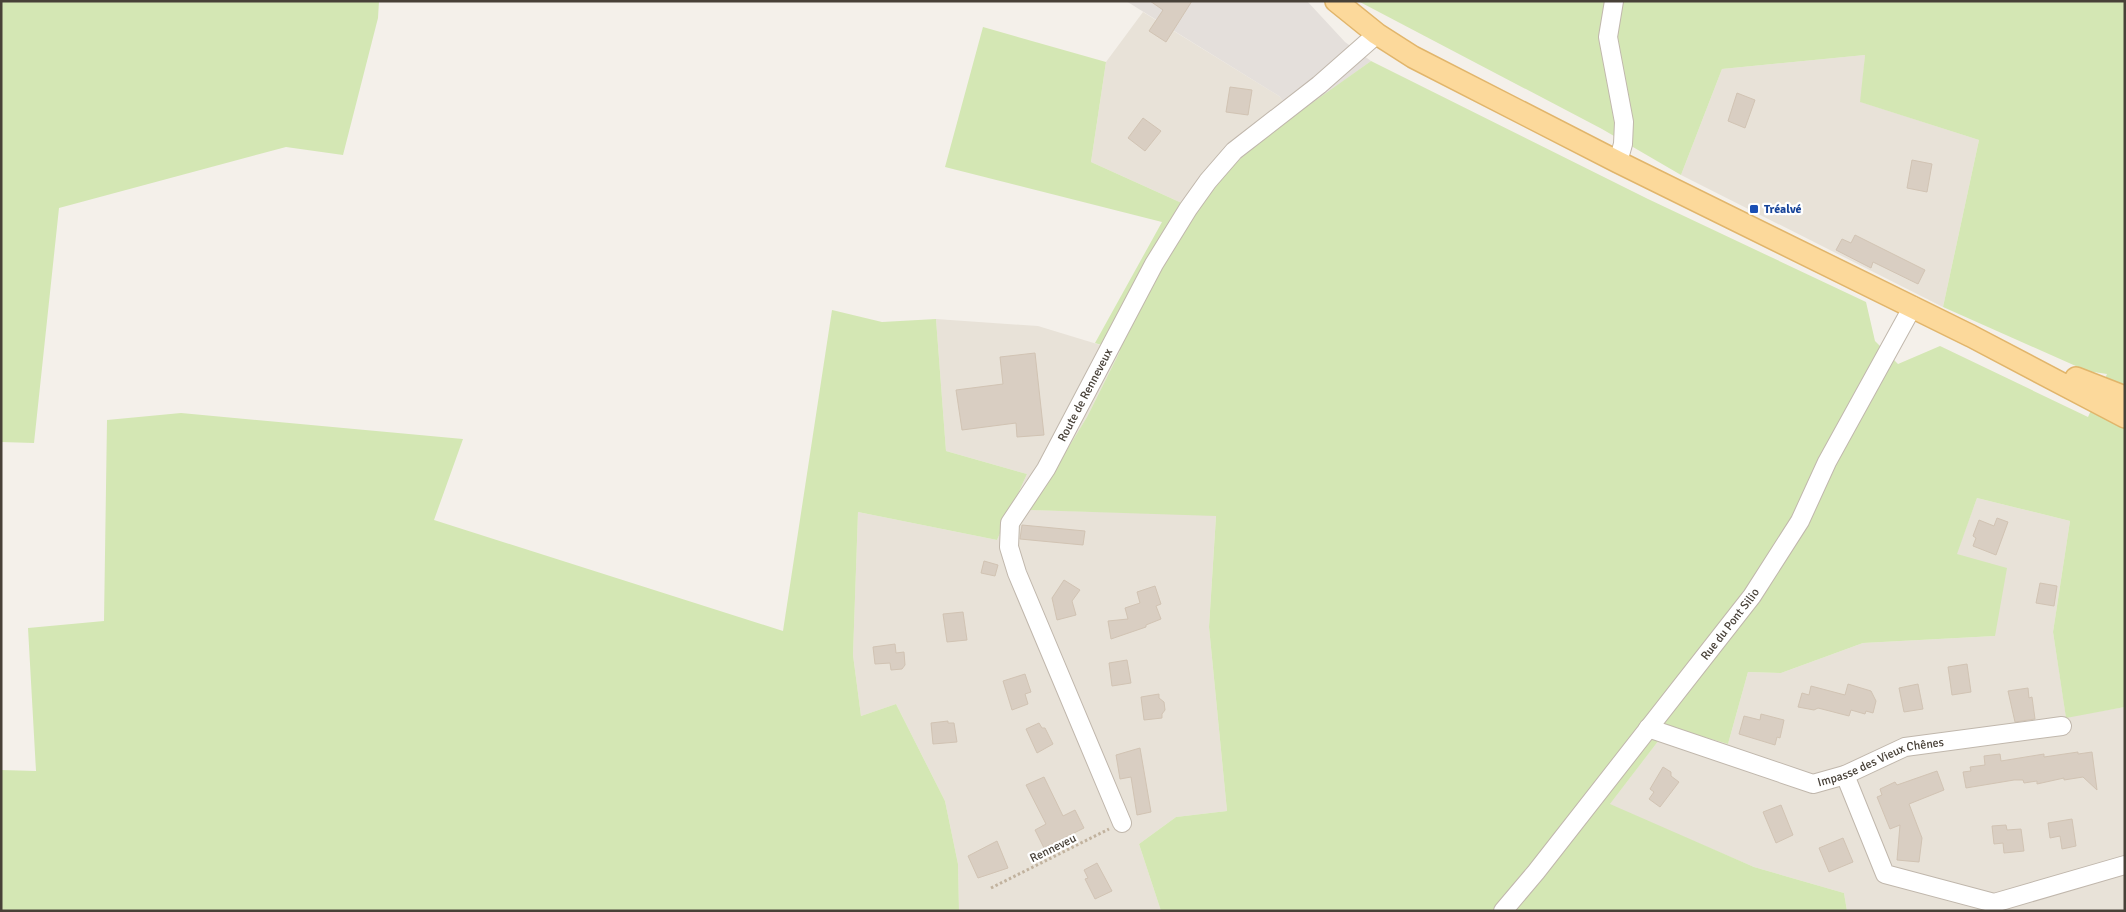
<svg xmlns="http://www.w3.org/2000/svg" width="2126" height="912" font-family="Signika,sans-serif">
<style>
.residential{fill:#e8e2d8}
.industrial{fill:#e4dfdb}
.green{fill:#d4e7b4}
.building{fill:#d9cec2;stroke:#d1c3b3}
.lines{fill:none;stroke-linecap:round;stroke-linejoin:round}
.minor-casing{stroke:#c0b7ac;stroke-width:20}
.major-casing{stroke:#e1b56b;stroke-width:24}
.path{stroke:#c1b29e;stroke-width:3;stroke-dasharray:2.5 2.5;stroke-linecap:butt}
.minor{stroke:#fff;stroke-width:18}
.major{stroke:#fcd99b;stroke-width:21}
.transit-dot{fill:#1a4fb4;stroke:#fff;stroke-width:2}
.labels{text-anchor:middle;stroke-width:4.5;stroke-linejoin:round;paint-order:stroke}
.transit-label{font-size:12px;font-weight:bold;fill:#164399;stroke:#fff;text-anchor:start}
.street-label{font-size:12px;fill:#484138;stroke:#fff}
</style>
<rect width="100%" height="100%" fill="#f4f0ea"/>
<path class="residential" d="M1143 12 1279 96 1295 116 1274 130 1227 170 1195 209 1091 162 1106 62Z
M1865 55 1861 102 1979 140 1943 307 1681 175 1722 69Z
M936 319 1038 326 1120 351 1087 417 1031 510 1216 515 1209 627 1227 811 1176 817 1139 844 1161 911H959L958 864 945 801 896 704 861 716 853 655 858 512 997 540 1027 474 946 451Z
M1977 498 2070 521 2053 632 2066 717 2125 707V911H1847L1844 893 1754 867 1609 805 1669 727 1728 744 1748 672 1781 673 1863 643 1995 636 1956 555Z"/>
<path class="industrial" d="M1126 1H1307L1345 42 1371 61 1295 116 1279 96Z"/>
<path class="green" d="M1 1H379L378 18 343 155 286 147 59 208 34 443 1 442Z
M1358 1H2125V707L2066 718 2053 632 2070 521 1977 498 1957 554 2007 568 1995 636 1863 643 1781 673 1748 672 1728 744 1669 727 1610 804 1754 867 1844 893 1847 911H1161L1139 844 1176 817 1227 811 1209 627 1216 516 1030 510 1087 417 1120 351 1095 343 1162 222 945 167 983 27 1106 62 1091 162 1195 209 1227 170 1274 130 1371 61 1648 199 1866 302 1875 341 1898 364 1940 346 2088 417 2107 374 2087 371 1943 307 1979 140 1860 102 1865 55 1722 69 1681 175 1602 129Z
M832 310 882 322 936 319 946 451 1027 474 997 540 858 512 853 655 861 716 896 704 945 801 958 864 959 911H1V770L36 771 28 628 104 621 107 420 181 413 463 439 434 520 783 631Z"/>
<path class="building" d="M1150 1H1192L1166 42 1149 31 1163 10Z
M1230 87 1252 90 1248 115 1226 112Z
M1737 93 1755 100 1745 128 1728 121Z
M1143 118 1161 131 1145 151 1128 138Z
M1912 160 1932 164 1927 192 1907 188Z
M1855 235 1925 270 1918 284 1873 262 1871 268 1836 250 1842 239 1851 243Z
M1035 353 1044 435 1017 437 1016 423 962 430 956 390 1003 384 1000 357Z
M1997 518 2008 522 1996 555 1973 546 1976 538 1973 536 1979 520 1994 526Z
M1022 525 1085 531 1083 545 1020 539Z
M984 561 998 565 995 576 981 573Z
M1064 580 1080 590 1072 601 1076 615 1057 620 1052 598Z
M2040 583 2057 586 2054 606 2036 603Z
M1155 586 1161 604 1156 606 1161 619 1146 625V627L1111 639 1108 621 1128 619 1125 608 1140 603 1137 592Z
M963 612 967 640 947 642 943 614Z
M895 644 896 653 904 652 905 665 902 669 891 670 890 663 875 664 873 647Z
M1127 660 1131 683 1112 686 1109 663Z
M1967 664 1971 692 1952 695 1948 667Z
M1025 674 1031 692 1025 694 1028 704 1012 710 1003 681Z
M1848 684 1871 691 1876 701 1873 713 1866 711 1865 714 1851 710 1849 716 1818 708 1814 710 1798 707 1802 693 1809 695 1811 686 1845 695Z
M1918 684 1923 709 1904 712 1899 688Z
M2028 688 2029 698 2032 697 2035 719 2015 722 2008 691Z
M1159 694V698L1164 702 1165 710 1162 714V718L1144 720 1141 697Z
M1761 714 1784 720 1780 738 1777 737 1775 745 1739 734 1744 716 1760 720Z
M948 721V723H954L957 742 933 744 931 723Z
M1039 723 1042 728H1045L1053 744 1037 753 1026 729Z
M1140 748 1151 812 1137 815 1131 777 1120 779 1116 755Z
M2078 752V754L2092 752 2097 790 2083 777 2064 780V778L2037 784V781L2024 783 2023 780H2014L1966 788 1963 772 1971 771 1970 767 1985 765 1984 756 2000 754 2001 761 2044 754V757Z
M1663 767 1671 772V776L1679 782 1660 807 1649 799 1654 792 1650 789Z
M1937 771 1944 790 1909 804 1922 838 1919 862 1897 860 1900 825 1890 829 1877 797 1882 795 1880 789 1895 782 1897 785Z
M1044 777 1063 816 1075 810 1084 828 1044 848 1035 830 1046 824 1026 785Z
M1781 805 1793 835 1776 843 1763 812Z
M2072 819 2076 846 2062 849 2060 836 2050 838 2048 823Z
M2006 825 2007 830 2021 829 2024 851 2004 853 2003 843 1994 844 1992 826Z
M1843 838 1853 862 1829 872 1819 848Z
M997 841 1008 868 978 878 968 856Z
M1097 863 1112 891 1095 899 1085 879 1088 878 1084 870Z"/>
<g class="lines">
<g class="minor-casing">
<g id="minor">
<path d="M1614 1 1608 37 1624 122 1623 144 1618 162"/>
<path id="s1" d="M1648 728 1813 784 1845 775 1905 747 2062 726"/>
<path d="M1845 775 1885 874 1994 903 2125 865"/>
<path id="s2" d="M1122 823 1017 573 1009 547 1010 523 1046 469 1154 264 1188 209 1208 181 1234 151 1319 85 1377 34"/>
<path id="s3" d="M1503 911 1536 872 1752 596 1800 521 1827 462 1913 306"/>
</g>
</g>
<g class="major-casing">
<path id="major" d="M1336 1 1377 34 1413 57 1618 162 1971 336 2125 417
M2076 378 2125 397"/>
</g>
<path class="path" d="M991 888 1109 829"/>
<use href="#minor" class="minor"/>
<use href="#major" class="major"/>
</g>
<rect class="transit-dot" x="1749" y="204" width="10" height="10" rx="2.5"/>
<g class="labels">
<g class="transit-label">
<text x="1764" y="213">Tréalvé</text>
</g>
<g class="street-label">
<text dy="4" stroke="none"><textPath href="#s2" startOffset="471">Route de Renneveux</textPath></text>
<text dy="4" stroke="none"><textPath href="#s3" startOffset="366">Rue du Pont Silio</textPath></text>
<text dy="4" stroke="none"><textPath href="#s1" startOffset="246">Impasse des Vieux Chênes</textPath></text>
<text transform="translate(1053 848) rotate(-26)" y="4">Renneveu</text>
</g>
</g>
<rect width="2126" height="912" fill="none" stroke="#484138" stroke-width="5"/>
</svg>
